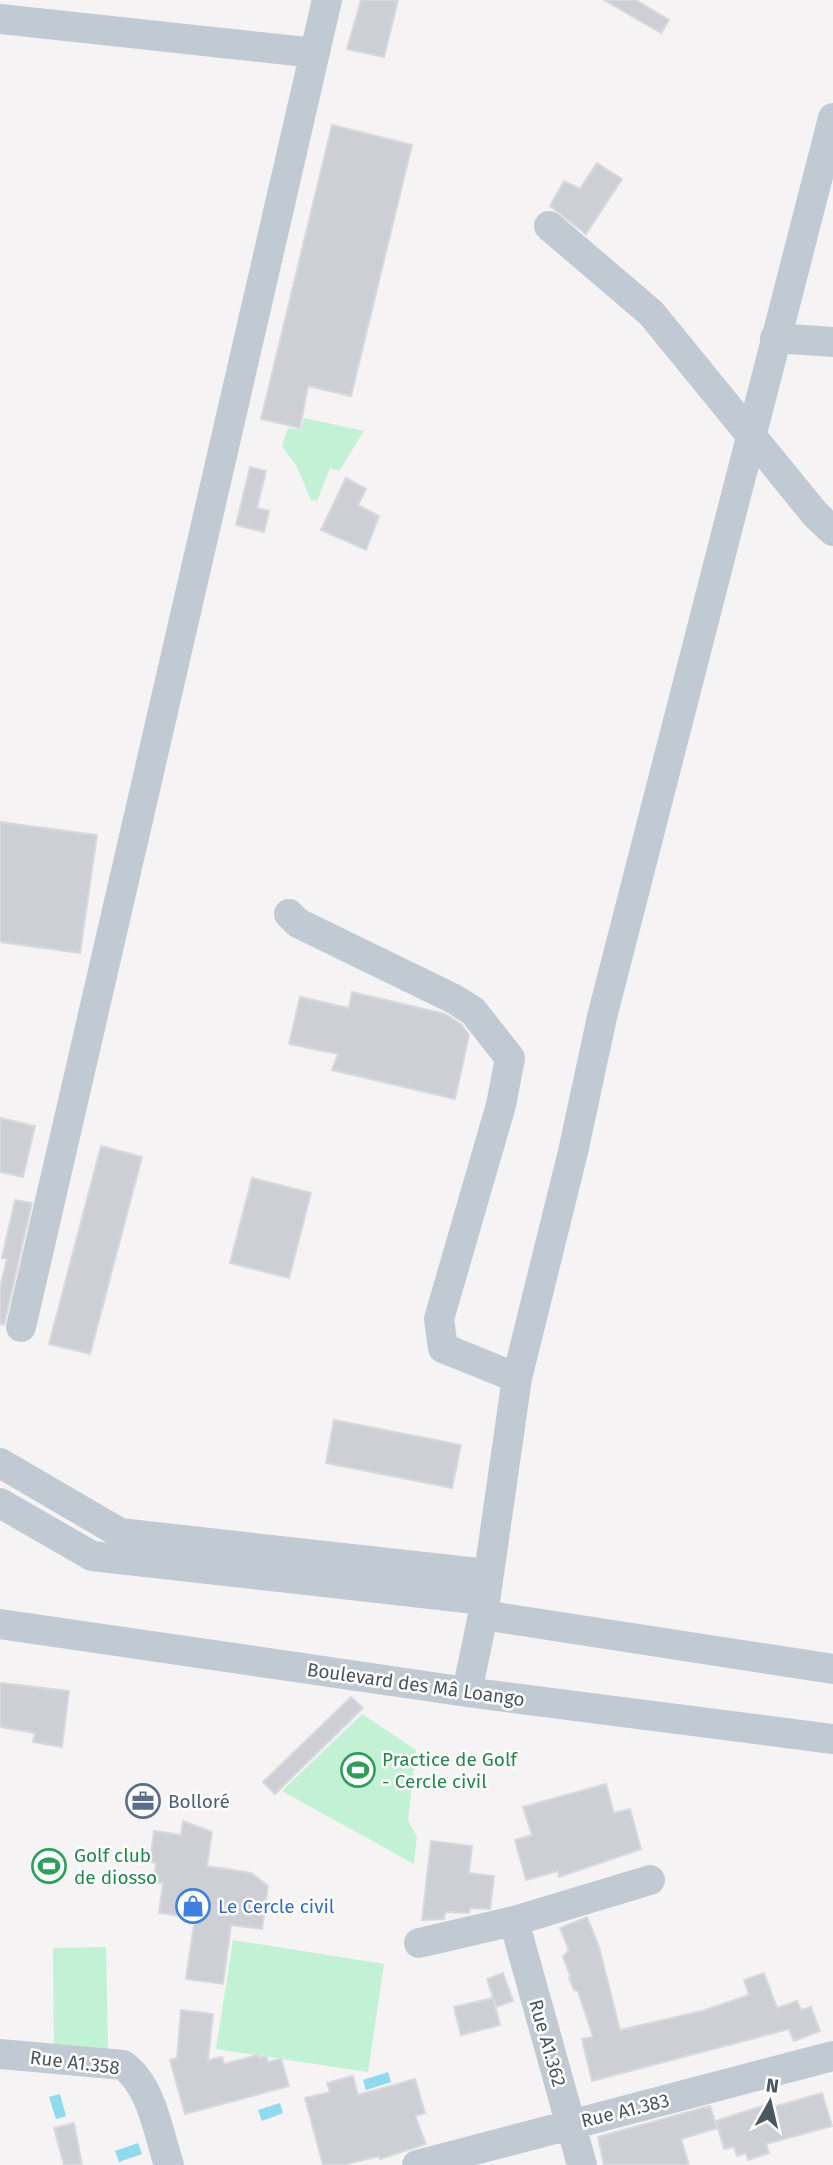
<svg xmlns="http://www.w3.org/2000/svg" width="833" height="2165" font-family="'Fira Sans',sans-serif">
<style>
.green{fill:#c3f1d5}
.water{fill:#90daee}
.building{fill:#cdcfd5;stroke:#d7d9de;stroke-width:2}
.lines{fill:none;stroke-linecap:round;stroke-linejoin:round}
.minor{stroke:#c1cad2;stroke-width:30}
.labels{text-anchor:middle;stroke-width:5;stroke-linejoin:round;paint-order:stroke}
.street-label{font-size:19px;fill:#4a5661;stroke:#fff}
.leisure-label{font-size:19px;fill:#27864d;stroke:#fff;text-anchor:start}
.service-label{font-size:19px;fill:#4e5e75;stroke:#fff;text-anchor:start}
.shop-label{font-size:19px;fill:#366cbe;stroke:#fff;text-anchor:start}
</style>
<rect width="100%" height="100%" fill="#f5f3f3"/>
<path class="green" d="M304 418 364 431 339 471 330 468 317 501 311 500 296 465 282 446 288 428 301 430Z
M362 1714 416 1750 408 1820 417 1837 414 1864 282 1791Z
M233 1940 384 1964 368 2072 216 2049Z
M106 1947 108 2050 54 2051 53 1948Z"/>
<path class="water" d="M388 2072 391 2082 366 2090 363 2080Z
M60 2094 66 2116 56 2119 49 2097Z
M280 2103 283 2113 262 2121 258 2110Z
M138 2143 142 2154 119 2162 115 2151Z"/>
<path class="building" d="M361 0H398L384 57 347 49Z
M604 0H636L669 20 661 33Z
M332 125 412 145 351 396 308 386 300 428 261 419Z
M597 163 622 179 586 234 550 206 564 181 580 189Z
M250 467 266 471 257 508 269 511 264 532 236 525Z
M346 478 366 489 358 505 379 516 366 550 321 530Z
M0 822 97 835 80 953 0 942Z
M352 992 445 1014 461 1024 469 1035 455 1099 332 1070 338 1054 289 1044 300 997 349 1008Z
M0 1118 35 1126 23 1177 0 1172Z
M101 1146 142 1157 90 1354 49 1344Z
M252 1178 311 1193 289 1278 230 1263Z
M15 1200 32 1203 4 1325 0 1324V1287L7 1259 2 1258Z
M334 1420 461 1445 452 1488 326 1463Z
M0 1683 69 1691 62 1747 33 1742 35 1733 0 1727Z
M351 1697 363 1708 275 1794 263 1782Z
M606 1784 614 1813 630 1809 641 1849 559 1877 558 1871 526 1880 515 1840 532 1835 523 1807Z
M183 1821 212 1832 207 1866 251 1873 268 1886 262 1929 231 1925 223 1984 186 1979 195 1918 159 1913 163 1883 154 1882 156 1863 150 1862 154 1831 181 1835Z
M431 1841 472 1846 469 1873 494 1876 490 1909 470 1908 469 1913 445 1912 444 1919 422 1920Z
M587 1917 599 1947 620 2030 702 2011 749 1995 744 1980 764 1973 777 2008 797 2001 801 2010 811 2007 820 2031 794 2041 789 2029 592 2081 582 2039 593 2037 578 1991 574 1990 569 1978H571L563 1957 569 1950 560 1928Z
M503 1973 513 2001 496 2007 487 1979Z
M493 1998 500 2025 461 2035 454 2007Z
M181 2010 213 2014 208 2060 222 2057 224 2064 258 2055 259 2058 266 2056 268 2062 281 2059 289 2086 185 2114 170 2060 177 2058Z
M353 2076 358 2095 415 2079 425 2113 415 2116 426 2144 380 2159 379 2156 343 2165H323L305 2098 330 2092 327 2083Z
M822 2093 832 2126 766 2144 769 2153 748 2160 746 2153 737 2156 734 2147 724 2149 716 2121 765 2105 766 2109Z
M710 2106 717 2128 681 2139 689 2165H604L598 2137Z
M74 2123 82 2165H64L54 2128Z"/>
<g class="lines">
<path class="minor" d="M0 19 315 53
M549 226 651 313 816 515 833 531
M775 338 833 342
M289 914 298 923 454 999 473 1011 510 1058 501 1105 439 1319 443 1348 517 1378
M21 1327 327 0
M0 1463 120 1533 487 1574
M0 1503 92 1556 484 1600
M483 1615 833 1669
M0 1624 467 1692 833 1739
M467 1692 483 1615 517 1378 573 1152 602 1017 833 118
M514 1921 582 2165
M419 1943 514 1921 650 1880
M0 2054 123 2065C152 2086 158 2132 169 2165
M417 2165 833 2056"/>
</g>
<defs>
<g id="stadium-ring" transform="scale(1.75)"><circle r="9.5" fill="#fff" stroke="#2e9e5b" stroke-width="1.5"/><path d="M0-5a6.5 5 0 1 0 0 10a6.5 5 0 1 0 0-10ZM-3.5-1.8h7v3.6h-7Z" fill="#2e9e5b"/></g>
<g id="office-ring" transform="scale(1.75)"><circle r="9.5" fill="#fff" stroke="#5c6f8a" stroke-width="1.5"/><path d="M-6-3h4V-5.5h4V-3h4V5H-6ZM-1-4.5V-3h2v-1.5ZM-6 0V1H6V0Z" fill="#5c6f8a"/></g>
<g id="shop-ring" transform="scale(1.75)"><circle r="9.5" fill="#fff" stroke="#3f7fe0" stroke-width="1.5"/><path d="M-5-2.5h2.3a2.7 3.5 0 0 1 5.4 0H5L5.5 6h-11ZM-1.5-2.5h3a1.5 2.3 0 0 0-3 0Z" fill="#3f7fe0"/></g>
</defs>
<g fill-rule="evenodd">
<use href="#stadium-ring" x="358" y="1770"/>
<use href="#office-ring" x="143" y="1801"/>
<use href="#stadium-ring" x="49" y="1866"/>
<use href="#shop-ring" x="193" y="1906"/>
</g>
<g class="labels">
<g class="street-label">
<text transform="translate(416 1684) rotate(8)" y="7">Boulevard des Mâ Loango</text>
<text transform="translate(548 2043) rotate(74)" y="7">Rue A1.362</text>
<text transform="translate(75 2062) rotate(7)" y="7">Rue A1.358</text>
<text transform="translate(625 2110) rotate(-14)" y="7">Rue A1.383</text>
</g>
<g class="leisure-label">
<text x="382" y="1766">Practice de Golf<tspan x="382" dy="22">- Cercle civil</tspan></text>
<text x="74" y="1862">Golf club<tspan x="74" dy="22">de diosso</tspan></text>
</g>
<g class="service-label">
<text x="168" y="1808">Bolloré</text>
</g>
<g class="shop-label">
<text x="218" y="1913">Le Cercle civil</text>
</g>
</g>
<g transform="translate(770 2102) rotate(8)" stroke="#ffffff" stroke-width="5" paint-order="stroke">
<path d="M0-5L12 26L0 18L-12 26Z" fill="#4a5661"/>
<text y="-10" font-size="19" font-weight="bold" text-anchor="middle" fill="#4a5661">N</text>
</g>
</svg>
